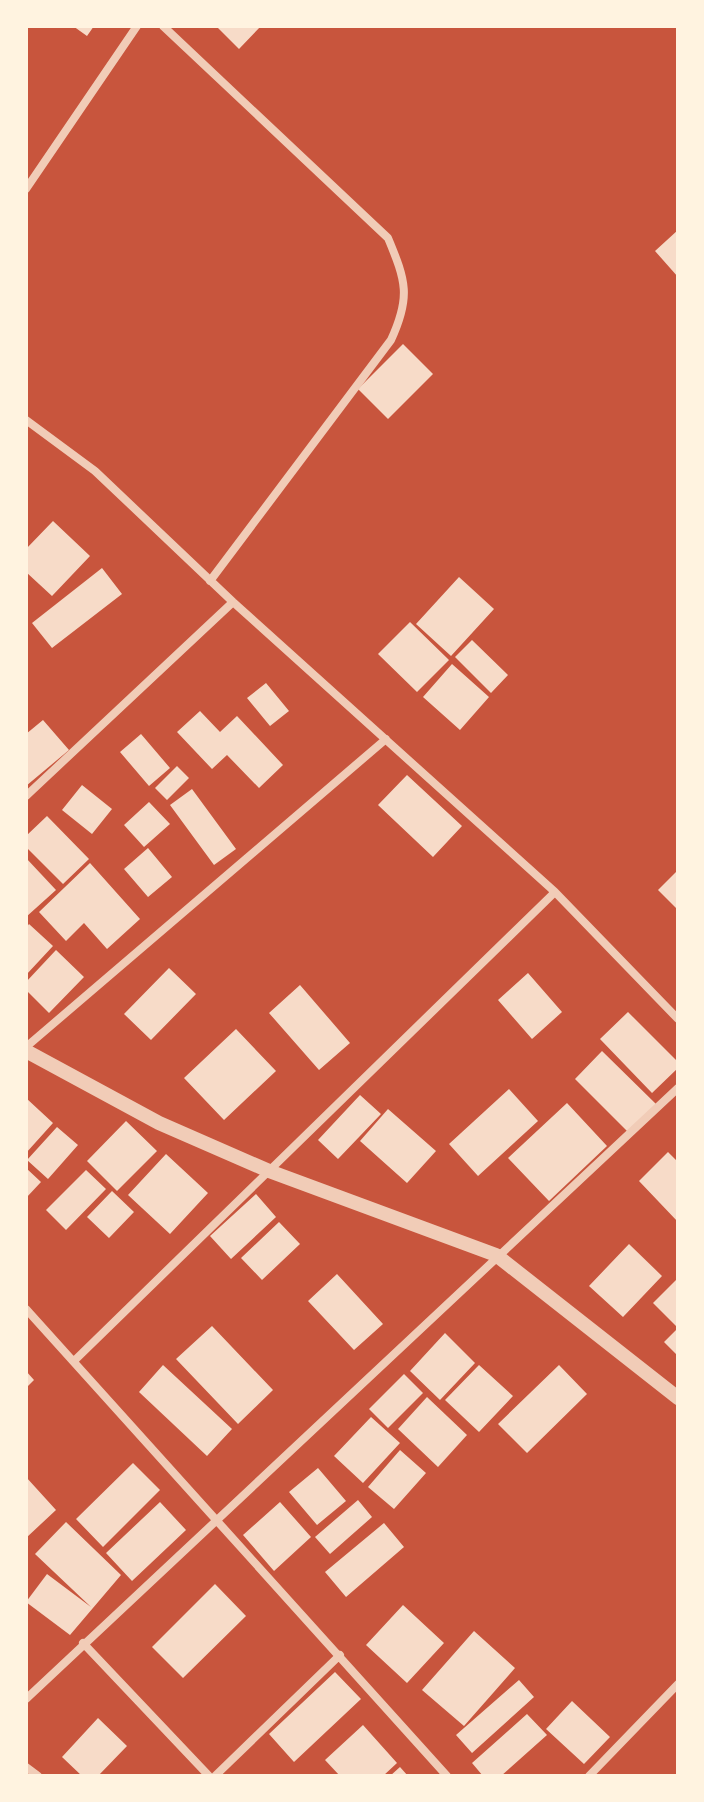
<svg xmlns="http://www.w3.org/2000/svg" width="704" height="1802" font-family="'Roboto Condensed',sans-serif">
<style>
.building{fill:#f7dbc8}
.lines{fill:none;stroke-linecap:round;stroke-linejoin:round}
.minor{stroke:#f1ccb7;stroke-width:8}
.tertiary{stroke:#f1ccb7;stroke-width:14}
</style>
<rect width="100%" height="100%" fill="#c8553d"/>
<path class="building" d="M73 26H94L87 36Z
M216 26H261L239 49Z
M678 230V277L655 251Z
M403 344 433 374 388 419 358 389Z
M53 521 90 556 52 596 26 572V549Z
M102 568 122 594 52 648 32 623Z
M459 577 494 609 451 656 416 624Z
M410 622 449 660 417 692 378 654Z
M472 640 508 675 491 693 455 657Z
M452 664 489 697 460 730 423 697Z
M266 683 289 711 270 726 247 698Z
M200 711 220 732 237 716 283 765 259 788 227 755 212 769 177 732Z
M43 720 69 750 26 786V734Z
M141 734 170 768 149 786 120 752Z
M177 766 189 778 167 800 155 788Z
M407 775 462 826 433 857 378 805Z
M82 785 112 809 92 834 62 810Z
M192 789 236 849 214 865 170 805Z
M149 802 170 824 144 847 124 825Z
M47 816 89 859 63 884 26 847V836Z
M148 848 172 877 148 897 124 869Z
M26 858 56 890 26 917Z
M90 863 140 919 107 949 84 923 66 941 39 912Z
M678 870V910L658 890Z
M29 924 53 946 26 975V928Z
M56 950 84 977 49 1013 26 990V982Z
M169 968 196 994 151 1040 124 1014Z
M528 973 562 1012 532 1039 498 1000Z
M300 985 350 1043 319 1070 269 1013Z
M628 1012 678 1062V1068L652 1093 600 1039Z
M236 1029 276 1071 224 1120 184 1078Z
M602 1051 656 1104 628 1132 575 1079Z
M509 1089 538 1121 478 1176 449 1144Z
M360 1095 381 1114 338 1159 318 1140Z
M26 1098 53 1123 26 1153Z
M567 1103 607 1146 549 1201 508 1158Z
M388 1109 436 1151 407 1183 360 1141Z
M126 1121 157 1151 117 1191 87 1161Z
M57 1127 78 1145 48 1179 27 1160Z
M668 1152 678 1162V1222L639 1181Z
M166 1154 208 1193 170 1234 128 1195Z
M26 1168 41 1182 26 1198Z
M86 1170 106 1189 66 1230 46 1210Z
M112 1191 134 1212 109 1238 87 1217Z
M256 1194 276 1217 231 1259 210 1236Z
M279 1222 300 1244 262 1280 241 1258Z
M629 1244 662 1276 623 1317 589 1286Z
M337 1274 383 1324 354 1350 308 1301Z
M678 1278V1356L664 1342 678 1328 653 1303Z
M212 1326 273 1390 238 1424 176 1359Z
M445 1333 475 1363 440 1400 410 1371Z
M163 1365 232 1429 207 1456 139 1392Z
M479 1365 513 1396 479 1432 445 1400Z
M559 1365 587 1394 527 1453 498 1424Z
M26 1371 34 1380 26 1388Z
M404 1374 423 1393 388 1428 369 1409Z
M427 1397 467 1435 438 1467 398 1429Z
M371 1417 400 1443 363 1483 334 1456Z
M400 1450 426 1473 394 1509 368 1487Z
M133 1463 160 1490 103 1547 76 1519Z
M318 1468 346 1501 317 1525 289 1492Z
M26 1477 56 1510 26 1538Z
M358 1500 372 1517 330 1554 315 1537Z
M160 1502 186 1530 132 1581 106 1553Z
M280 1502 311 1537 274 1571 243 1535Z
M66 1522 121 1575 70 1635 26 1602 47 1574 91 1607 35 1554Z
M384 1523 404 1547 346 1597 325 1572Z
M215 1584 246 1616 183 1678 152 1647Z
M403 1605 444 1643 407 1683 366 1645Z
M474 1631 515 1668 464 1726 422 1690Z
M335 1672 361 1699 294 1762 269 1734Z
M519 1680 534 1697 472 1753 456 1735Z
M572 1701 610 1737 584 1764 546 1729Z
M527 1714 547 1735 501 1776H483L472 1763Z
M98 1718 127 1746 98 1776H82L62 1757Z
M363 1725 397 1763 383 1776H340L325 1760Z
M400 1767 408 1776H390Z"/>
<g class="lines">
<path class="minor" d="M163 26 388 238C406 281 411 297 391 340L210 581
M26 189 137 26
M26 420 95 471 233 602 555 892 678 1019
M26 796 233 602
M26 1047 386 739
M26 1309 447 1776
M74 1361 555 892
M83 1643 209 1776
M26 1699 678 1088
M26 1767 38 1776
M215 1776 340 1655
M589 1776 678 1684"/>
<path class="tertiary" d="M26 1051 159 1123 269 1171 496 1255 678 1398"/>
</g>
<rect width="704" height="1802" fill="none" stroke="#fff3e0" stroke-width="56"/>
</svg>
